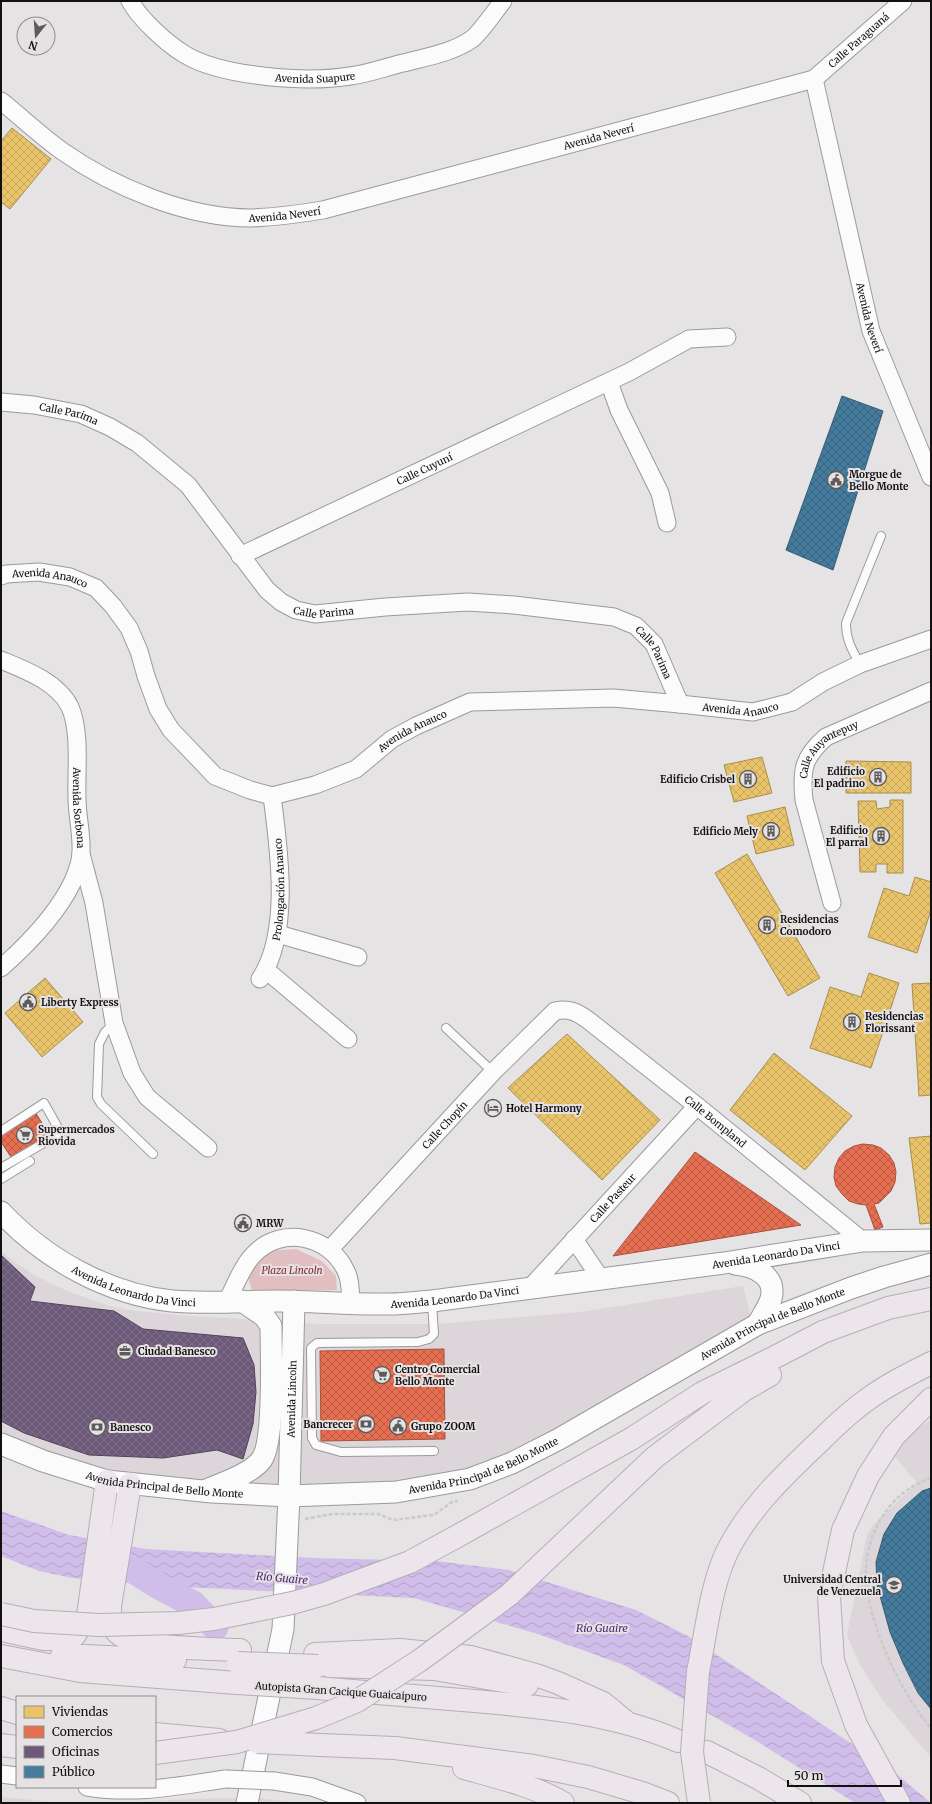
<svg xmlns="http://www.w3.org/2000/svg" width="932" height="1804" font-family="Merriweather,serif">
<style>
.built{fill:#dcd5d9}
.green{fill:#e1bfc0}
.water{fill:url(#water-waves)}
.homes{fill:url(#homes-cross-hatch);stroke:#a88e4f}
.shops{fill:url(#shops-cross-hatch);stroke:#a7523e}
.offices{fill:url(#offices-cross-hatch);stroke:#52435a}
.public{fill:url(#public-cross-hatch);stroke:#365b73}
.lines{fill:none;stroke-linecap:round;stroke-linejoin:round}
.river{stroke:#d1bdea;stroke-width:27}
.service-casing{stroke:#9b9a9b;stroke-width:10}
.minor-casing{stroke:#9b9a9b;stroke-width:19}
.tertiary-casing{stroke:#9b9a9b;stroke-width:23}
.motorway-casing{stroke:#b6aeb6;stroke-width:24}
.path{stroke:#cbcaca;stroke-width:2.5;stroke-dasharray:4 2;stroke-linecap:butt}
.service{stroke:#fbfbfb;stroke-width:8}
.minor{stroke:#fbfbfb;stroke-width:17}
.tertiary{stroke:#fbfbfb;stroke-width:21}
.motorway{stroke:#ece5ec;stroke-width:22}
.minor-bridge-casing{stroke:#9b9a9b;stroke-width:19;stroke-linecap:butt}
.motorway-bridge-casing{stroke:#b6aeb6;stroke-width:24;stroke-linecap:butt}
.minor-bridge{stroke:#fbfbfb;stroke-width:17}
.motorway-bridge{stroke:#ece5ec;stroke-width:22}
.labels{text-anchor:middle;stroke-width:4;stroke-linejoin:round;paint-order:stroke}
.street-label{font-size:10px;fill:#121011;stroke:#e6e2e4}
.poi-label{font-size:10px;font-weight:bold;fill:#121011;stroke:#e6e2e4;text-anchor:start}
.park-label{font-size:10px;font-style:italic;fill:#822834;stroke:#e6e2e4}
.water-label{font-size:11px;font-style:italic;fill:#4e2973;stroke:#e6e2e4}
</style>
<defs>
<pattern id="water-waves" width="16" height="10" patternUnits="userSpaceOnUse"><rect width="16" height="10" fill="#d1bdea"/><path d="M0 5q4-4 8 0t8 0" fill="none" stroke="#b2a1c8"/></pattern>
<pattern id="homes-cross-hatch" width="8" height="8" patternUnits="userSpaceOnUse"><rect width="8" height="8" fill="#e9c46a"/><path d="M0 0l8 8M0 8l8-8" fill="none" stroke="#c7a75b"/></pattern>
<pattern id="shops-cross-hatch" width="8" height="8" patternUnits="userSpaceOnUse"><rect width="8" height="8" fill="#e76f51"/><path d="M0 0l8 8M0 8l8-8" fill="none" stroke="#ba5a42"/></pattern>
<pattern id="offices-cross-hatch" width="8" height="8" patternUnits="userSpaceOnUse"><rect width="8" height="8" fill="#6d597a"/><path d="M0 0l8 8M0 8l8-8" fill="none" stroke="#80708a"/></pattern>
<pattern id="public-cross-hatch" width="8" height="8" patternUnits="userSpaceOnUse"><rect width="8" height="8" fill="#457b9d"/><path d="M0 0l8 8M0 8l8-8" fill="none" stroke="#38637f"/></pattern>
</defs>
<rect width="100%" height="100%" fill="#e5e3e4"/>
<path class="built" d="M1 1251 12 1260 34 1275 67 1291 110 1306 129 1310 177 1315 319 1324H438L581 1312 743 1286 754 1328 509 1465 405 1490 138 1483 1 1448Z
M931 1420V1757L884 1702 859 1663 847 1635 867 1534 875 1523 917 1483 888 1448Z
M1 1797 64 1803H1Z
M213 1798H259L297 1803H109Z"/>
<path class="green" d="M296 1249 322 1261 336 1276 337 1290 252 1291 247 1272 268 1251Z"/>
<path class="water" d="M1 1511 69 1535 146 1549 313 1558 436 1561 509 1570 636 1610 688 1636 893 1771 931 1803H855L755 1740 624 1665 538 1634 414 1598 159 1586 73 1578 39 1571 1 1556Z"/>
<path class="homes" d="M12 128 51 159 10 209 1 202V141Z
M762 757 772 793 734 802 724 765Z
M846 761 911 762V793H846Z
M890 800H903V873H887V864H876V872H860L858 801H876L877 809 890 807Z
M785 807 794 845 756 854 747 816Z
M747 854 820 978 788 996 715 873Z
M915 877 931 882V910L917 953 868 937 884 888 909 896Z
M869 973 899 983 871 1068 810 1048 830 987 861 997Z
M45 978 83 1022 42 1057 5 1013Z
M931 983V1095L919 1096 912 984Z
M567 1034 660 1120 602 1180 508 1088Z
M774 1053 852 1116 805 1170 730 1110Z
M931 1136V1223L920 1224 909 1138Z"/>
<path class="shops" d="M35 1112 51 1137 13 1160 1 1142V1133Z
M863 1144 873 1145 881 1148 889 1155 894 1163 896 1172 895 1182 891 1191 879 1203 874 1204 883 1227 875 1230 866 1205 858 1204 849 1201 842 1194 836 1186 834 1177 835 1167 839 1158 845 1151 854 1146Z
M695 1152 801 1225 613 1256Z
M444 1349 445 1439 321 1441 320 1351Z"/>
<path class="offices" d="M1 1255 35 1287 30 1301 114 1311 143 1329 243 1338 254 1365 256 1392 253 1424 243 1459 217 1450 163 1458 89 1455 24 1433 1 1421Z"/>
<path class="public" d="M842 396 883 411 833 570 786 550Z
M931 1488V1709L918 1693 903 1663 890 1632 877 1585 876 1562 884 1534 897 1513 922 1491Z"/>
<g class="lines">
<path class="river" d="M127 1566 159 1586 193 1604 215 1627"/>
<g class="service-casing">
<path id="service" d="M860 664C852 650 846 640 846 623L881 536
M114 1023 105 1032 99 1044 97 1097 101 1104 153 1154
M446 1028 493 1072
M1 1131 44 1103 61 1133 1 1168
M1 1179 30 1161
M432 1302 434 1334 429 1339 418 1342 317 1343 311 1348 312 1438 316 1445 341 1452 434 1451"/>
</g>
<g class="minor-casing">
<g id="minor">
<path id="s1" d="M130 1C140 19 166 43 184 54 221 77 307 83 350 76 368 74 386 67 403 63 426 57 452 53 472 39 481 32 495 11 503 1"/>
<path id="s2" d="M814 79 871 331 931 477"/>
<path id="s3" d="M1 101C21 117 41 136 62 151 113 187 187 218 251 218 275 217 299 214 323 210L814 79 903 1"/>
<path d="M609 382 619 410 660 493 667 523"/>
<path id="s4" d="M1 402 34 405 81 414 110 427 137 443 188 485 267 590 281 602 296 610 315 614 385 607 468 602 514 605 614 617 636 626 654 644 680 704"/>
<path id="s5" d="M240 556 629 372 689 339 727 337"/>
<path id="s6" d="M1 576 6 574 39 572 70 577 96 588 113 606 129 628 139 651 146 676 158 709 171 730 215 776 250 790 272 796 315 785 356 769 392 739 416 726 470 702 613 698 680 704 753 712 792 702 823 682 860 664 931 639"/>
<path id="s7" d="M1 660C25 670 58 682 70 707 81 732 76 771 77 798 77 816 82 834 81 852 81 861 76 874 73 881 58 913 27 945 1 968"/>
<path d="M81 854 94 903 114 1023 132 1073 147 1097 208 1148"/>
<path id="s8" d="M832 903 804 800C801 770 803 757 826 737L931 691"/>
<path d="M278 934 358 957"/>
<path d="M266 970 348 1039"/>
<path id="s9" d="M260 979C291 933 279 849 272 796"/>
<path d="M574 1239 601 1279"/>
<path id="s10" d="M330 1249 493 1072 555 1011C569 1008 577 1012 588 1020L697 1106 863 1241"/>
<path id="s11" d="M528 1290 697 1106"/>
<path d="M227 1302C234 1287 243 1265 254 1254 282 1225 330 1236 346 1271 351 1281 350 1292 351 1304"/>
<path d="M1 1774 17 1776"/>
<path d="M274 1781 312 1787 357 1803"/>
<path d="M87 1787C136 1795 177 1786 226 1779"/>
</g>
</g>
<g class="tertiary-casing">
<g id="tertiary">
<path id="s12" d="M1 1212C45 1259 107 1294 172 1301 207 1304 243 1301 278 1301 315 1301 352 1305 390 1304 404 1304 418 1302 432 1301L724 1263 863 1241 931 1240"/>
<path d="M735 1264C755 1266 777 1276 771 1299 768 1308 762 1316 758 1324"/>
<path id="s13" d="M1 1444 43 1461 107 1481 212 1492 289 1496 396 1492 470 1479 512 1463 559 1439 758 1324 851 1288 884 1277 931 1264"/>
<path d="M204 1491C220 1484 252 1474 262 1459 275 1439 271 1353 271 1326L264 1316 242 1301"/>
<path id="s14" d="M247 1803 283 1629 289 1496 294 1301"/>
</g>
</g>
<g class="motorway-casing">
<path id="motorway" d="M130 1484 110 1606C110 1615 110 1625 117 1632 131 1649 216 1649 240 1650
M463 1533 631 1439 702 1393 777 1356 823 1332 888 1308 931 1299
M509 1595 655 1457 744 1390 770 1375
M1 1630 43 1639H68L74 1636 88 1615 107 1481
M315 1654 400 1650 471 1657 536 1675 558 1683 603 1703 626 1722
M62 1655 175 1660
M1 1656 80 1671 237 1683
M329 1666 434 1669 527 1685
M698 1672C706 1633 710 1590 726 1554 747 1510 785 1474 820 1441 835 1426 851 1411 868 1399 887 1385 909 1374 931 1363
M317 1688C365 1692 414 1696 462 1700 534 1706 611 1712 678 1741
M1 1708 17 1713
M155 1734 219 1740
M1 1745 17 1747
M321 1745 395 1748 534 1766 588 1777 642 1793 668 1803
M707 1752 760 1779 800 1803
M464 1768C496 1777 535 1786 563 1803
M899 1803 856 1725 833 1661 829 1596 843 1530 868 1476 894 1436 931 1399"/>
</g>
<path class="path" d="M931 1478C915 1483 900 1494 889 1507 875 1525 867 1546 866 1569 864 1617 900 1692 931 1728
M305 1519 332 1514H378L393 1520 434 1515 452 1502 458 1501"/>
<use href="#service" class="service"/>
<use href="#minor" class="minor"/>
<use href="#tertiary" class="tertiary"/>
<use href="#motorway" class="motorway"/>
<g class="minor-bridge-casing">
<path id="minor-bridge" d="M226 1779 274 1781"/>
</g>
<g class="motorway-bridge-casing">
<path id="motorway-bridge" d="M1 1614 34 1621 99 1625 178 1623 214 1619 292 1603 324 1594 410 1562 463 1533
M238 1663 318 1666
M698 1672 692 1752 699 1803
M237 1683 317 1688
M257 1742 321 1745
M155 1753 237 1742 316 1718 357 1701 419 1661 509 1595"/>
</g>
<use href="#minor-bridge" class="minor-bridge"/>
<use href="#motorway-bridge" class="motorway-bridge"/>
</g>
<defs>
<g id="civic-ring" transform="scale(0.9)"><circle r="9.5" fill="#e6e2e4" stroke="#5c5a5b" stroke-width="1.5"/><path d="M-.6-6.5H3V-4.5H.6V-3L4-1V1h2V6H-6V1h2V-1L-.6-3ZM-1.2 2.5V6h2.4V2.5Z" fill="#5c5a5b"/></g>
<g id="building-ring" transform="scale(0.9)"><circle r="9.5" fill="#e6e2e4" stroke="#5c5a5b" stroke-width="1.5"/><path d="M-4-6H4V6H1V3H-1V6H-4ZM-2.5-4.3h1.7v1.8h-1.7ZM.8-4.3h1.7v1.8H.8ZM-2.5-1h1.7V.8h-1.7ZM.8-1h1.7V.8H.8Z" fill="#5c5a5b"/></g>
<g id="hotel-ring" transform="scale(0.9)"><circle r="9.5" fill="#e6e2e4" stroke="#5c5a5b" stroke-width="1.5"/><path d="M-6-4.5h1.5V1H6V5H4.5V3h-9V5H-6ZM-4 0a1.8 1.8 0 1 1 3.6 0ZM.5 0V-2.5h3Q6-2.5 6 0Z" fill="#5c5a5b"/></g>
<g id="supermarket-ring" transform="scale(0.9)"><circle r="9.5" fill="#e6e2e4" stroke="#5c5a5b" stroke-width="1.5"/><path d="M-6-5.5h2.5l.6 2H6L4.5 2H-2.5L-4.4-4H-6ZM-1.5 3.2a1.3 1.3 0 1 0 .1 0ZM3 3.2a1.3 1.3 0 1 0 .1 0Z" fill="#5c5a5b"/></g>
<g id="office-ring" transform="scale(0.9)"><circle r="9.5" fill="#e6e2e4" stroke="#5c5a5b" stroke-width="1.5"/><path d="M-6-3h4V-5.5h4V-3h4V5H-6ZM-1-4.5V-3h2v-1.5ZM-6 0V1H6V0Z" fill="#5c5a5b"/></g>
<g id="bank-ring" transform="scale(0.9)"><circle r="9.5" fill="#e6e2e4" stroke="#5c5a5b" stroke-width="1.5"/><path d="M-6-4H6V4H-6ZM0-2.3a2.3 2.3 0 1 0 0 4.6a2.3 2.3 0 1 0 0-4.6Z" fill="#5c5a5b"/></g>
<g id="university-ring" transform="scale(0.9)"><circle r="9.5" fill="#e6e2e4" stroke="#5c5a5b" stroke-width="1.5"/><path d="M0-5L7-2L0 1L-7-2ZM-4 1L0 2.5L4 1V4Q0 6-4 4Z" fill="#5c5a5b"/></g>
</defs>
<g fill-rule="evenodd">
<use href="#civic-ring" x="836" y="480"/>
<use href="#building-ring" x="878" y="777"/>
<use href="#building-ring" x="748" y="779"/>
<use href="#building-ring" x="771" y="831"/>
<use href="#building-ring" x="881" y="836"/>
<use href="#building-ring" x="767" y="925"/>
<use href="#civic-ring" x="28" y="1002"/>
<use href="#building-ring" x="852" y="1022"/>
<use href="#hotel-ring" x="493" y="1108"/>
<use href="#supermarket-ring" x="25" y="1135"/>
<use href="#civic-ring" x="243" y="1223"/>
<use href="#office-ring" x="125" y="1351"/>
<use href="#supermarket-ring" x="382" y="1375"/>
<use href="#bank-ring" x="366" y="1424"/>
<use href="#civic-ring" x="398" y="1426"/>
<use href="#bank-ring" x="97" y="1427"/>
<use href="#university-ring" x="894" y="1585"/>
</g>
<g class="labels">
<g class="street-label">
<text dy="4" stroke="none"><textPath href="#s3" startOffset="922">Calle Paraguaná</textPath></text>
<text dy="4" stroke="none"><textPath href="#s1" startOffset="211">Avenida Suapure</textPath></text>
<text dy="4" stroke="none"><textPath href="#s3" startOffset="640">Avenida Neverí</textPath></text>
<text dy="4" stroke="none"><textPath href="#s3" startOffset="316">Avenida Neverí</textPath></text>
<text dy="4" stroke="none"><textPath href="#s2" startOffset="245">Avenida Neverí</textPath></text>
<text dy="4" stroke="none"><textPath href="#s4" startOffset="69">Calle Parima</textPath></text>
<text dy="4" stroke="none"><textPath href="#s5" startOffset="204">Calle Cuyuní</textPath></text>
<text dy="4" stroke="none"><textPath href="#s6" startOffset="50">Avenida Anauco</textPath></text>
<text dy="4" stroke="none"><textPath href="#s4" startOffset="405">Calle Parima</textPath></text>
<text dy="4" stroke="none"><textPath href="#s4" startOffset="753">Calle Parima</textPath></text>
<text dy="4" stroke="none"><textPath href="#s6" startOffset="878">Avenida Anauco</textPath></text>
<text dy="4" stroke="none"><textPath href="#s6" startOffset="542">Avenida Anauco</textPath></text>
<text dy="4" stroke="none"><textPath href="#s8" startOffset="170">Calle Auyantepuy</textPath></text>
<text dy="4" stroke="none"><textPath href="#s7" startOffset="187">Avenida Sorbona</textPath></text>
<text dy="4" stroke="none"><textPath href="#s9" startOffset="93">Prolongación Anauco</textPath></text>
<text dy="4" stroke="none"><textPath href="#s10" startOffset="526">Calle Bompland</textPath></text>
<text dy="4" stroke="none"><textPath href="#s10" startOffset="169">Calle Chopín</textPath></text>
<text dy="4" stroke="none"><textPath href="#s11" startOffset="125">Calle Pasteur</textPath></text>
<text dy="4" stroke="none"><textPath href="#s12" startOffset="804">Avenida Leonardo Da Vinci</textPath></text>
<text dy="4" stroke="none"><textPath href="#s12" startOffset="156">Avenida Leonardo Da Vinci</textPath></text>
<text dy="4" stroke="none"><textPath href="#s12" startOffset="480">Avenida Leonardo Da Vinci</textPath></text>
<text dy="4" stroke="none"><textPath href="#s13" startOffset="818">Avenida Principal de Bello Monte</textPath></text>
<text dy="4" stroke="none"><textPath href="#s14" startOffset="408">Avenida Lincoln</textPath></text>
<text dy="4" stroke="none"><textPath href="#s13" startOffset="494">Avenida Principal de Bello Monte</textPath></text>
<text dy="4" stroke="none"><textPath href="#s13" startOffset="170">Avenida Principal de Bello Monte</textPath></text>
<text transform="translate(341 1691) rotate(4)" y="4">Autopista Gran Cacique Guaicaipuro</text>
</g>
<g class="poi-label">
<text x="849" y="478">Morgue de<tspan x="849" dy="12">Bello Monte</tspan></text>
<text x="865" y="775" text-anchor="end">Edificio<tspan x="865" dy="12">El padrino</tspan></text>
<text x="735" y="783" text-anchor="end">Edificio Crisbel</text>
<text x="868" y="834" text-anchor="end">Edificio<tspan x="868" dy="12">El parral</tspan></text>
<text x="758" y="835" text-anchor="end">Edificio Mely</text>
<text x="780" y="923">Residencias<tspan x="780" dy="12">Comodoro</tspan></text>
<text x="41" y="1006">Liberty Express</text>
<text x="865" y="1020">Residencias<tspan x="865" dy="12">Florissant</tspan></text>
<text x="506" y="1112">Hotel Harmony</text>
<text x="38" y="1133">Supermercados<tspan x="38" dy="12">Riovida</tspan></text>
<text x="256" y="1227">MRW</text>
<text x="138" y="1355">Ciudad Banesco</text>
<text x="395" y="1373">Centro Comercial<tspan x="395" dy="12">Bello Monte</tspan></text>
<text x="353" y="1428" text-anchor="end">Bancrecer</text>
<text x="411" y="1430">Grupo ZOOM</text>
<text x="110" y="1431">Banesco</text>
<text x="881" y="1583" text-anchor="end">Universidad Central<tspan x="881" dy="12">de Venezuela</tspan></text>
</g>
<g class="park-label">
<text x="292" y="1274">Plaza Lincoln</text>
</g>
<g class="water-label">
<text transform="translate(282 1578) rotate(5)" y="4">Río Guaire</text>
<text x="602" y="1632">Río Guaire</text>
</g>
</g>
<rect width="932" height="1804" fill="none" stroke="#121011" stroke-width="4"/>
<rect x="16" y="1696" width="140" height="92" fill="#e6e2e4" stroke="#918e90"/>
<rect x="24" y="1706" width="20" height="12" fill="#e9c46a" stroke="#918e90"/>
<text x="52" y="1716" font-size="12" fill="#121011">Viviendas</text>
<rect x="24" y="1726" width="20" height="12" fill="#e76f51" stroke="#918e90"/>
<text x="52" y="1736" font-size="12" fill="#121011">Comercios</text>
<rect x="24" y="1746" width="20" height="12" fill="#6d597a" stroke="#918e90"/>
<text x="52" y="1756" font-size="12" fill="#121011">Oficinas</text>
<rect x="24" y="1766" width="20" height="12" fill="#457b9d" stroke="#918e90"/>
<text x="52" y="1776" font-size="12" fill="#121011">Público</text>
<g transform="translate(36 36) rotate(197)"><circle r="19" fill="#e6e2e4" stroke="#918e90"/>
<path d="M0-3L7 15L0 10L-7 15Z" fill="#5c5a5b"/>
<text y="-6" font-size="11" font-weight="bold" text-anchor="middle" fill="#121011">N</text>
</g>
<path d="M788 1780v6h113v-6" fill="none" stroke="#121011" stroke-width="2"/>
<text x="794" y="1780" font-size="12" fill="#121011" stroke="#e6e2e4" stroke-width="3" paint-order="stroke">50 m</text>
</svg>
